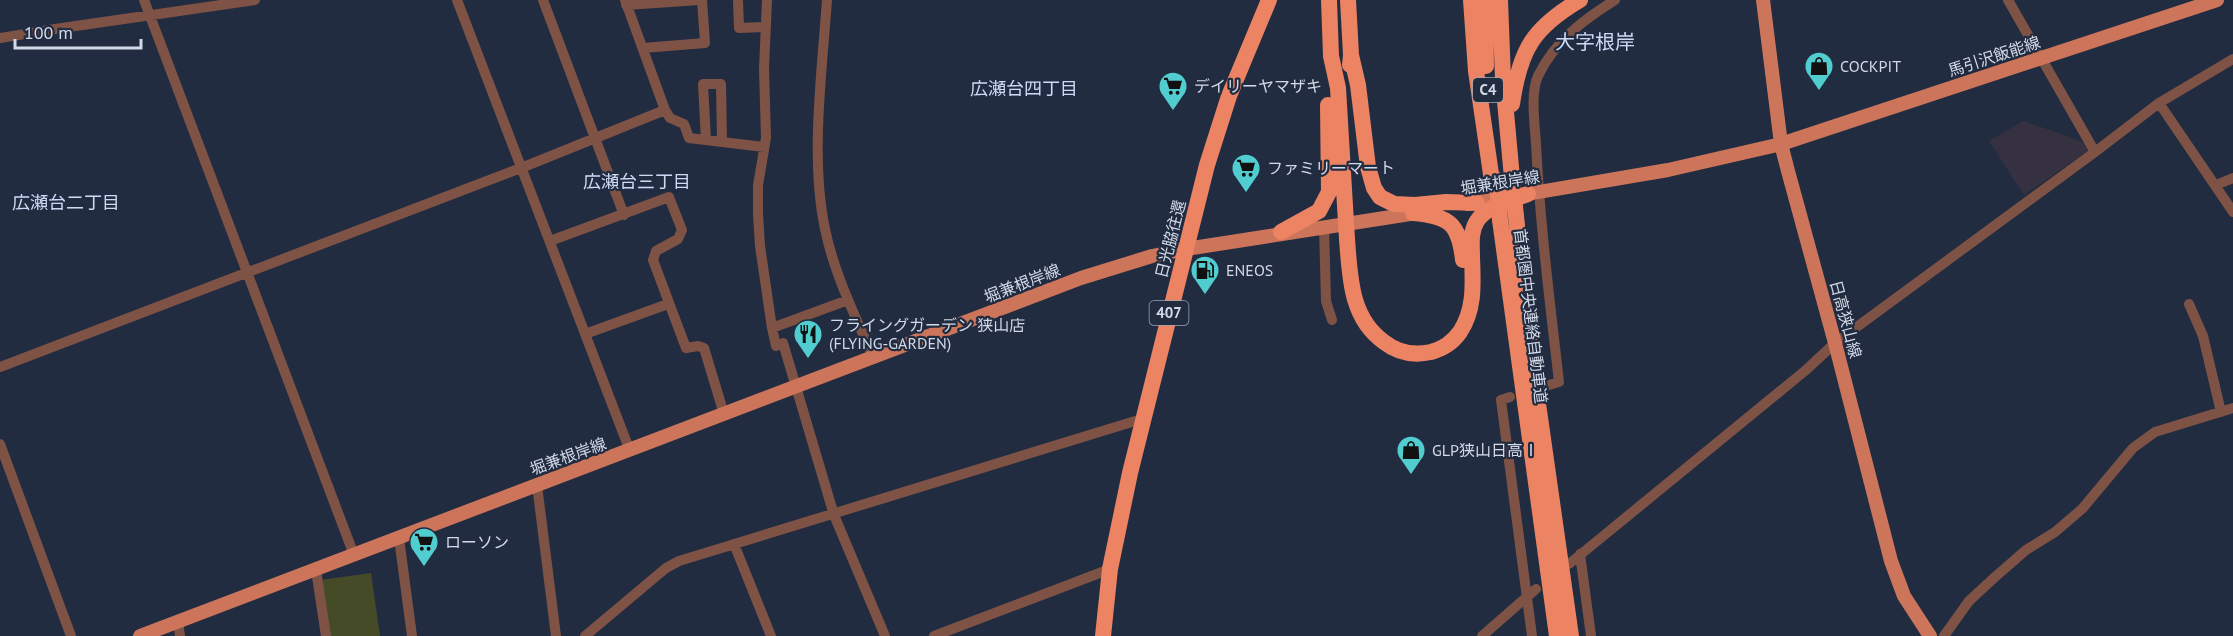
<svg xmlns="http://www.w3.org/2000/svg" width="2233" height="636" font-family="'PT Sans','Noto Sans JP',sans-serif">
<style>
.commercial{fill:#363141}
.pitch{fill:#454a27}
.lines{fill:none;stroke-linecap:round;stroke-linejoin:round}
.minor{stroke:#7e5345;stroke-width:10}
.major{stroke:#cd755b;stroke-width:14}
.highway{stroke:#ec8363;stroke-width:16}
.highway-bridge{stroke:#ec8363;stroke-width:16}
.labels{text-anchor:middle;stroke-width:4.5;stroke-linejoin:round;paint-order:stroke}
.shield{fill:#222c41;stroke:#9da5b5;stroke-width:1.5}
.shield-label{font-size:15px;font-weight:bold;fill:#d2d9e7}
.street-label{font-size:16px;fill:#d2d9e7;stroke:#222c41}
.poi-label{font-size:16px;fill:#d2d9e7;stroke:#222c41;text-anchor:start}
.neighbourhood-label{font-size:18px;fill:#ccdaf5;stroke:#222c41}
.quarter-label{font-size:20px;fill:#ccdaf5;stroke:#222c41}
</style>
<rect width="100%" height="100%" fill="#222c41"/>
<path class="commercial" d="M2023 121 2073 138 2087 145 2089 150 2024 195 1989 141Z"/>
<path class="pitch" d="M371 573 380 636H328L320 580Z"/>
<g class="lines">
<path class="minor" d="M144 0 354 555
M457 0 630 451
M543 0 624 215
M625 0 665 110 670 118 684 124 689 138 764 147
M738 0 739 28 765 27
M767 0 764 69 766 138 758 185V214L760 246 772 328
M827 0C822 72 810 159 825 229 834 273 855 316 873 357
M2008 0 2095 152
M626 5 700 0
M0 38 55 29 255 0
M643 48 705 43 702 0
M2159 103 2233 212
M706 140 703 84H721L722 142
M2216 185 2233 178
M1324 226 1326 301 1332 320
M550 241 669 197 682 230 678 239 656 251 653 260 686 348 698 346 704 348 724 414
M848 300 772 328 776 346 783 343 834 515 885 636
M2189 304 2203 336 2221 412
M585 334 668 304
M0 367 521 168 665 110
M1549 385 1559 382C1550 303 1540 224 1536 144 1535 126 1530 93 1538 76 1555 41 1583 20 1615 0
M1510 397 1501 400 1532 636
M0 444 71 636
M537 485 556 636
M399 538 412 636
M734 544 771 636
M1580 554 1591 636
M1569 564 1806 370 1835 343 2095 152 2159 103 2233 59
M316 570 326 636
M178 621 180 636
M585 636 666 568 679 561 1145 418
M934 636 1110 569
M1482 636 1536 589
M1944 636 1969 601 1995 577 2026 550 2055 532 2082 509 2133 448 2155 432 2233 408"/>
<path class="major" d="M1763 0 1781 144 1788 171 1835 343 1891 561 1904 596 1930 636
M1468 204 1668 170 1781 144 2217 0
M140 636 1081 278 1152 256 1186 249 1423 212"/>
<path class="highway" d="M1329 0 1331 56 1338 88 1345 206
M1348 0 1351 55 1350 65
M1471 0 1476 71 1492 181
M1485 0 1486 66
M1500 0 1503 79 1512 178
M1351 55 1358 85 1368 167 1374 188 1380 197 1394 204 1415 205 1446 202 1477 203
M1512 104C1520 49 1533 28 1580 0
M1413 213C1449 216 1459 223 1463 260
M1516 216 1530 347 1571 636
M1500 220 1557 636
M1281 232 1319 211 1329 192 1328 105
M1347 239C1350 276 1350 318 1384 342 1398 353 1413 356 1431 352 1444 348 1452 343 1460 332 1475 309 1473 284 1472 257 1472 245 1470 232 1477 221 1486 206 1512 200 1528 194
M1103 636 1110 569 1130 473 1207 165 1229 96 1269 0"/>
<path class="highway-bridge" d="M1512 178 1516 216
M1497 180 1500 220
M1345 206 1347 239"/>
</g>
<defs>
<g id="shop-pin" transform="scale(1.5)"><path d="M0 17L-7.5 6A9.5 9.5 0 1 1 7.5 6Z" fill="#52cdcf" stroke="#222c41"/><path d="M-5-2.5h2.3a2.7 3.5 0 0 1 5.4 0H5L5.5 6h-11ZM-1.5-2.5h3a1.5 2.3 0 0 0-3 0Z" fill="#111"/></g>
<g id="supermarket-pin" transform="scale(1.5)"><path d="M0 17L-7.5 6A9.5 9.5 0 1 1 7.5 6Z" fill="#52cdcf" stroke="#222c41"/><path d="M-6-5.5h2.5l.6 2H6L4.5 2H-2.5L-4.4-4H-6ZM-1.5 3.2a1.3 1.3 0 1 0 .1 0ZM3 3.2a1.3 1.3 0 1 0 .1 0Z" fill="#111"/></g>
<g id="fuel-pin" transform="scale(1.5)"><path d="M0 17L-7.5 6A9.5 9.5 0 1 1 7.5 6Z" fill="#52cdcf" stroke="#222c41"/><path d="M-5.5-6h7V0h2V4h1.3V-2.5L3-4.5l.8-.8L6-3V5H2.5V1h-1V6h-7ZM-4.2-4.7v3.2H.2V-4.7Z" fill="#111"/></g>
<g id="restaurant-pin" transform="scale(1.5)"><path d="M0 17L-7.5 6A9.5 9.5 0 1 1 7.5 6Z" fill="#52cdcf" stroke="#222c41"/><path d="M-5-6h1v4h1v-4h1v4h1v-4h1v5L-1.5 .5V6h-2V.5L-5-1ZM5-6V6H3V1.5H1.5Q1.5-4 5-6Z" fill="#111"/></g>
</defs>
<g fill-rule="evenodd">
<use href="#shop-pin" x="1819" y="66"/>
<use href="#supermarket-pin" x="1173" y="86"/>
<use href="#supermarket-pin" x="1246" y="168"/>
<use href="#fuel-pin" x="1205" y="270"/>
<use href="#restaurant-pin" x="808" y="334"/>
<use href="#shop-pin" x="1411" y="450"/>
<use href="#supermarket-pin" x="424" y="542"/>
</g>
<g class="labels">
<g class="shield">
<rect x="1473" y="78" width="30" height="24" rx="4.5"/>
<rect x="1149.5" y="301" width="39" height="24" rx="4.5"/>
</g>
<g class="shield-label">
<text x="1488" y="95">C4</text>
<text x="1169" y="318">407</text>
</g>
<g class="street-label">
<text transform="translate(1994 56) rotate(-18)" y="6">馬引沢飯能線</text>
<text transform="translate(1500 182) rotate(-9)" y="6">堀兼根岸線</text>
<text transform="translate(1170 239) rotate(-76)" y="6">日光脇往還</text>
<text transform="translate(1022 283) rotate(-21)" y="6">堀兼根岸線</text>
<text transform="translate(1531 316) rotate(83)" y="6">首都圏中央連絡自動車道</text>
<text transform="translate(1846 319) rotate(75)" y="6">日高狭山線</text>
<text transform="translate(568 456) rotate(-20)" y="6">堀兼根岸線</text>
</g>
<g class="poi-label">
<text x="1840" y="72">COCKPIT</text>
<text x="1194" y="92">デイリーヤマザキ</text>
<text x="1267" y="174">ファミリーマート</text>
<text x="1226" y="276">ENEOS</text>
<text x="829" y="331">フライングガーデン 狭山店<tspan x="829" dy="18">(FLYING-GARDEN)</tspan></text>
<text x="1432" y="456">GLP狭山日高Ⅰ</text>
<text x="445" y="548">ローソン</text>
</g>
<g class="neighbourhood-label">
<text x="1024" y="95">広瀬台四丁目</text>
<text x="637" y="188">広瀬台三丁目</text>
<text x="66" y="209">広瀬台二丁目</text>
</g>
<g class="quarter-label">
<text x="1595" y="49">大字根岸</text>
</g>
</g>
<path d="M15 39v9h126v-9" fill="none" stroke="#d2d9e7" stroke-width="3"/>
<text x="24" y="39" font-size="18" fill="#d2d9e7" stroke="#222c41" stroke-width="4.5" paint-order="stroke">100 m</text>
</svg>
